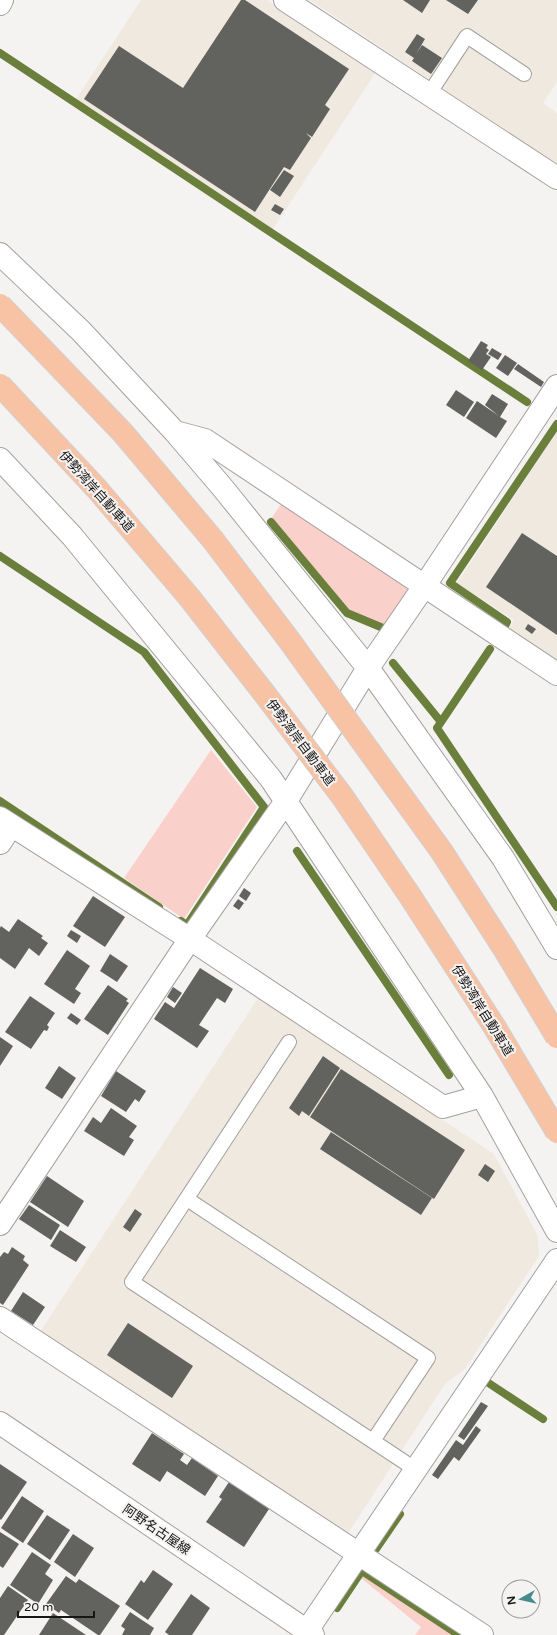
<svg xmlns="http://www.w3.org/2000/svg" width="557" height="1635" font-family="'Varela Round','Noto Sans JP',sans-serif">
<style>
.built{fill:#f0e9e0}
.green{fill:#fad0cb}
.lines{fill:none;stroke-linecap:round;stroke-linejoin:round}
.stream{stroke:#6a7f3b;stroke-width:8}
.building{fill:#62625f}
.lane-casing{stroke:#a3a19f;stroke-width:16}
.street-casing{stroke:#a3a19f;stroke-width:24}
.secondary-casing{stroke:#a3a19f;stroke-width:24}
.lane{stroke:#fff;stroke-width:14}
.street{stroke:#fff;stroke-width:22}
.secondary{stroke:#fff;stroke-width:22}
.highway-bridge-casing{stroke:#d1d0d0;stroke-width:24;stroke-linecap:butt}
.highway-bridge{stroke:#f8c3a5;stroke-width:22}
.labels{text-anchor:middle;stroke-width:4;stroke-linejoin:round;paint-order:stroke}
.street-label{font-size:13px;fill:#171615;stroke:#f5f3f1}
</style>
<rect width="100%" height="100%" fill="#f5f3f1"/>
<path class="built" d="M141 0H267L376 72 273 229 76 99Z
M310 0H557V82L543 103 557 113V165Z
M557 431V661L509 629 514 620 457 583Z
M258 998 494 1154 538 1236 539 1256 465 1369 445 1384 347 1535 40 1332Z"/>
<path class="green" d="M283 501 405 582 408 594 386 627 347 610 271 519Z
M211 750 257 807 184 919 124 878Z
M364 1574 455 1635H415L421 1627 361 1578Z"/>
<g class="lines">
<path class="stream" d="M0 53 527 402
M271 522 347 613 383 628
M0 556 144 652 264 807 187 925 181 921
M505 626 507 622 450 583 557 424
M490 649 437 728 557 907
M393 663 441 722
M0 801 159 907
M297 851 449 1075
M487 1382 543 1419
M376 1549 400 1514
M362 1571 459 1635
M337 1608 361 1572"/>
</g>
<path class="building" d="M241 0H245L349 69 325 105 330 109 312 137 306 133 311 138 290 170 284 167 255 212 84 99 119 46 183 88Z
M403 0H430L422 13Z
M446 0H478L468 14Z
M417 34 425 39 416 54 422 45 442 58 431 74 412 61 414 58 405 52Z
M284 170 294 176 280 197 270 190Z
M275 204 284 209 280 215 271 210Z
M481 341 488 345 486 348 489 350 486 354 491 357 482 370 468 361Z
M492 348 502 354 498 360 488 354Z
M505 355 517 363 508 376 496 368Z
M518 364 544 382 541 387 514 369Z
M456 390 474 402 464 417 446 405Z
M492 394 508 404 500 417 507 421 496 438 466 418 477 401 499 416 485 405Z
M522 533 557 556V635L486 587Z
M528 624 536 629 532 634 525 629Z
M244 888 251 893 246 901 239 896Z
M93 896 125 917 105 947 73 926Z
M238 899 244 903 239 910 233 906Z
M18 919 43 936 41 938 48 943 39 956 29 948 15 969 0 958V928L1 926 9 932Z
M71 930 81 936 77 943 67 936Z
M67 950 90 966 75 989 81 993 74 1004 44 984Z
M110 954 128 966 117 982 100 971Z
M200 968 233 989 225 1003 217 998 199 1025 209 1031 197 1048 154 1019 165 1002 174 1008Z
M108 985 128 999 126 1001 129 1003 108 1035 84 1019Z
M173 987 182 993 175 1003 167 997Z
M30 996 55 1013 47 1025 49 1027 47 1031 44 1030 31 1049 5 1032Z
M71 1013 81 1020 77 1025 67 1018Z
M0 1037 13 1046 0 1066Z
M323 1056 340 1068 309 1116 302 1111 299 1116 289 1108Z
M59 1066 76 1078 62 1099 45 1088Z
M341 1069 465 1150 434 1199 310 1117Z
M116 1071 146 1091 139 1102 135 1099 126 1112 101 1096Z
M111 1108 137 1126 129 1137 134 1140 124 1156 84 1131 93 1117 101 1123Z
M331 1132 432 1198 421 1215 320 1149Z
M485 1164 495 1171 488 1182 478 1175Z
M47 1176 84 1201 68 1227 30 1202Z
M29 1205 60 1225 51 1240 19 1219Z
M135 1209 142 1214 130 1232 123 1227Z
M60 1230 86 1247 76 1262 50 1246Z
M12 1247 25 1256 23 1260 29 1265 3 1305 0 1303V1257L4 1252 8 1254Z
M23 1292 45 1307 33 1325 11 1311Z
M128 1323 193 1366 172 1398 107 1355Z
M481 1402 488 1406 464 1440 458 1436Z
M476 1426 481 1430 459 1461 454 1457 438 1479 432 1475 456 1440 463 1445Z
M152 1433 184 1454 180 1460 187 1465 192 1458 218 1476 205 1496 167 1471 160 1482 132 1464Z
M0 1464 27 1482 1 1520 0 1519Z
M229 1482 269 1509 244 1547 206 1522 222 1499 219 1497Z
M22 1496 44 1511 23 1543 1 1528Z
M47 1515 70 1530 50 1560 27 1544Z
M0 1532 19 1544 3 1568 0 1566Z
M73 1534 94 1548 75 1577 54 1562Z
M32 1552 51 1565 45 1574 53 1580 38 1604 10 1585Z
M153 1570 173 1584 148 1620 125 1604 141 1580 144 1583Z
M66 1576 76 1583 79 1579 120 1606 100 1635H98L61 1610 59 1613 46 1604Z
M8 1586 28 1600 4 1635H0V1598Z
M191 1594 210 1608 192 1635H169L165 1632Z
M130 1612 154 1628 150 1635H122L125 1629 121 1626Z
M53 1613 86 1635H39Z"/>
<g class="lines">
<g class="lane-casing">
<path id="lane" d="M429 94 467 36 524 74
M289 1042 132 1282 415 1469
M187 1199 428 1358 373 1441"/>
</g>
<g class="street-casing">
<path id="street" d="M285 0 557 178
M0 4 2 0
M0 254 81 331 175 432 222 487 368 668 503 858 557 948
M175 432 205 440 557 674
M0 459 72 536 271 779 482 1096 557 1231
M0 818 190 939 443 1107 482 1096
M0 843 11 826
M0 1224 190 939 286 801 368 668 425 585 557 386
M0 1318 482 1635
M304 1635 557 1260"/>
</g>
<g class="secondary-casing">
<path id="secondary" d="M0 1423 313 1635"/>
</g>
<use href="#lane" class="lane"/>
<use href="#street" class="street"/>
<use href="#secondary" class="secondary"/>
<g class="highway-bridge-casing">
<path id="highway-bridge" d="M0 305 123 433 213 540 289 640 442 852 505 950 557 1037
M0 385 97 489 189 597 264 693 342 796 410 896 494 1026 557 1132"/>
</g>
<use href="#highway-bridge" class="highway-bridge"/>
</g>
<g class="labels">
<g class="street-label">
<text transform="translate(97 491) rotate(48)" y="5">伊勢湾岸自動車道</text>
<text transform="translate(301 742) rotate(53)" y="5">伊勢湾岸自動車道</text>
<text transform="translate(483 1010) rotate(58)" y="5">伊勢湾岸自動車道</text>
<text transform="translate(157 1529) rotate(34)" y="5">阿野名古屋線</text>
</g>
</g>
<g transform="translate(521 1599) rotate(262)"><circle r="19" fill="#f5f3f1" stroke="#9c9b99"/>
<path d="M0-3L7 15L0 10L-7 15Z" fill="#448c8e"/>
<text y="-6" font-size="11" font-weight="bold" text-anchor="middle" fill="#171615">N</text>
</g>
<path d="M18 1611v6h76v-6" fill="none" stroke="#171615" stroke-width="2"/>
<text x="24" y="1611" font-size="12" fill="#171615" stroke="#f5f3f1" stroke-width="3" paint-order="stroke">20 m</text>
</svg>
